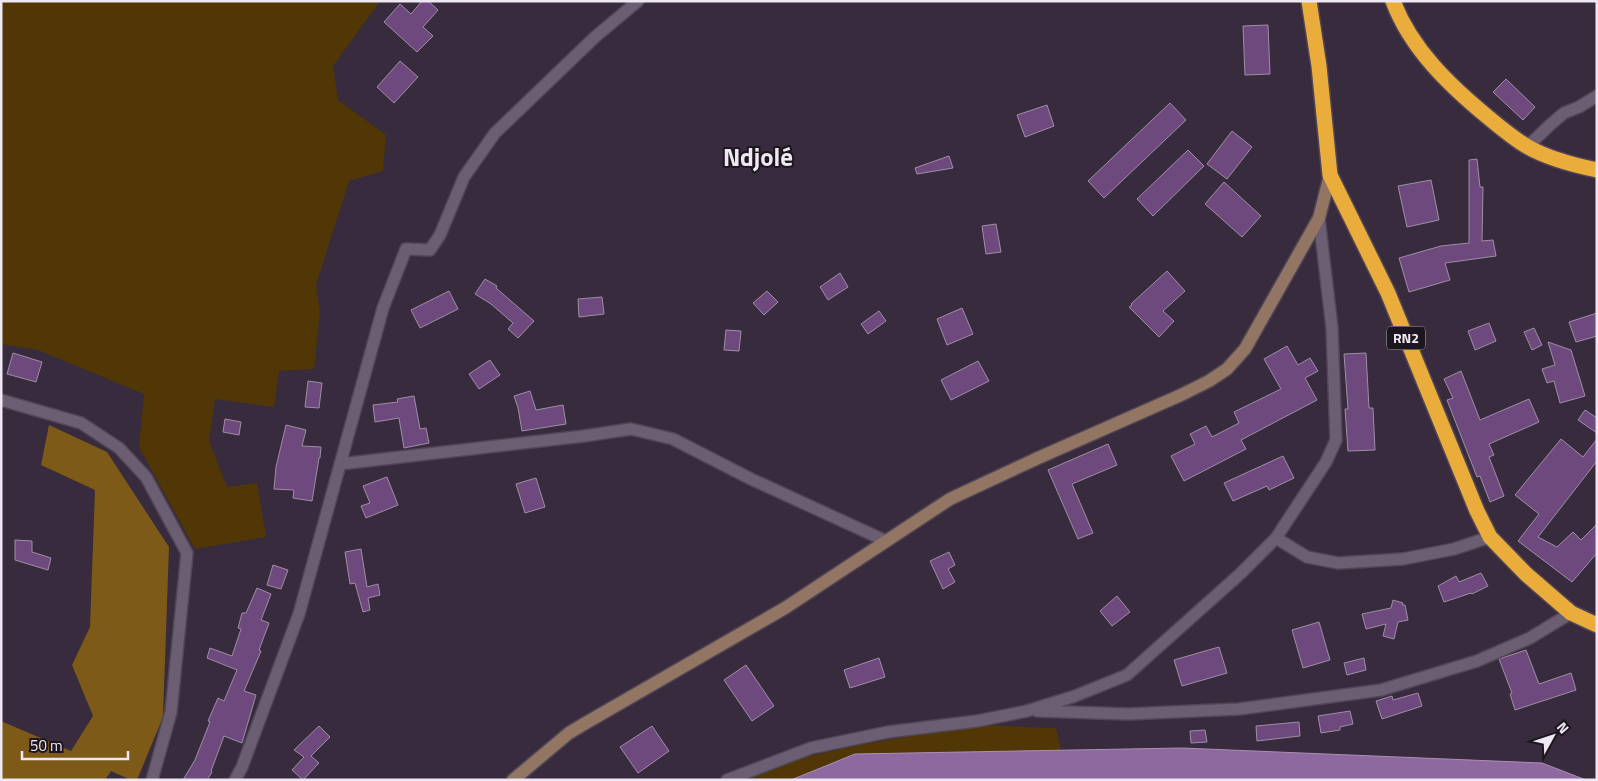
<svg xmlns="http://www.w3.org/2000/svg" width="1598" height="781" font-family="'Titillium Web',sans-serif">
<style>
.green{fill:#503705}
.forest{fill:#7d5a17}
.water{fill:#8e699f;stroke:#ab8fb8}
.building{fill:#6d497e;stroke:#9e8fa5}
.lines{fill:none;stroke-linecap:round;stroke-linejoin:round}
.street-casing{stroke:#514656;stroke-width:14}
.secondary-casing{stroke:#514656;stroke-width:15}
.highway-casing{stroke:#514656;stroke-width:18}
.street{stroke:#6c5e72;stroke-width:11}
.secondary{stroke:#927562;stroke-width:12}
.highway{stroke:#eaac3b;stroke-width:15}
.labels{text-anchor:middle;stroke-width:4;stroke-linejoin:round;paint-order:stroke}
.shield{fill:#1c161e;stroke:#b0a8b3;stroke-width:1}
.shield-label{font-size:14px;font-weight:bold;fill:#efe7f3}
.town-label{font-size:25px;font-weight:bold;fill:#efe7f3;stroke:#1c161e}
</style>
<rect width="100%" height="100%" fill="#372b3d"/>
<path class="green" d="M1 1H380L333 66 338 100 386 135 383 171 349 181 316 285 320 311 314 369 279 371 274 407 215 399 209 441 227 487 257 483 266 537 195 549 139 447 144 394 38 350 1 344Z
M982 725 1056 728 1061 751 855 754 791 780H743L780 763 863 744Z"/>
<path class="forest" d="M49 425 107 452 169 547 163 717 137 780H131L111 771 105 780H1V721L71 751 93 716 72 665 90 627 95 490 41 465Z"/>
<path class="water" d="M1182 748 1542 763 1586 780H791L855 754Z"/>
<path class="building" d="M422 1H428L438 10 423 27 433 36 417 52 384 22 400 4 411 14Z
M1268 25 1270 74 1245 75 1243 26Z
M400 61 418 77 394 103 377 87Z
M1506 79 1535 107 1523 120 1493 92Z
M1170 103 1186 120 1104 198 1088 181Z
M1047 105 1054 126 1025 137 1017 115Z
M1232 131 1252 147 1227 179 1207 164Z
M1188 150 1204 166 1153 216 1137 199Z
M949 156 953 168 917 174 915 168Z
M1477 159 1480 187H1483L1482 241 1493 240 1496 256 1445 263 1450 280 1409 292 1399 258 1441 246 1469 243V160Z
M1431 180 1439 220 1407 227 1398 186Z
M1224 182 1261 216 1242 237 1205 204Z
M996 224 1001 252 986 254 982 226Z
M1167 271 1185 291 1163 311 1174 321 1159 337 1129 307 1132 305 1131 304Z
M840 273 848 287 828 300 820 287Z
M485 279 497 286 496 288 534 321 518 338 508 329 513 323 491 304 475 294Z
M449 291 458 309 420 328 411 310Z
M767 291 778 302 764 315 753 303Z
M602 297 604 314 579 317 578 299Z
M962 308 973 334 947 345 937 319Z
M879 311 886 321 868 334 861 324Z
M1597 313V336L1576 342 1569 322Z
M1489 323 1496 341 1475 350 1468 331Z
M1534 328 1542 345 1532 350 1524 332Z
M726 330 741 331 739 351 724 350Z
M1548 342 1571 350 1585 396 1560 403 1554 381 1547 383 1542 369 1555 365Z
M1287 346 1298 365 1310 358 1318 371 1305 378 1317 400 1241 440 1246 449 1184 481 1171 456 1195 444 1190 434 1206 426 1212 437 1239 423 1234 412 1281 389 1264 359Z
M13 353 42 362 36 382 7 374Z
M1366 353 1369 408H1373L1375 450 1348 451 1345 409H1348L1344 354Z
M490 360 500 375 479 389 469 374Z
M978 361 989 381 951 400 941 380Z
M1461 371 1480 420 1529 399 1539 422 1489 444 1494 455 1489 457 1504 496 1490 502 1480 476 1477 477 1447 400 1453 398 1444 379Z
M308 381 322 383 319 408 305 407Z
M530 391 536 410 563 405 566 424 522 431 518 408 514 396Z
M414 396 420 429 426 428 429 443 404 448 399 418 375 422 373 405 398 402 397 399Z
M1585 410 1597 418V433L1578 420Z
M225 419 241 422 239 435 223 432Z
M286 425 306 430 302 446 321 447 320 458H319L312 501 293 498 294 490 274 489 276 467Z
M1561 439 1583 457 1597 439V461L1538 537 1557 547 1573 532 1581 540 1597 524V553L1572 582 1518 541 1539 514 1515 495Z
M1108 444 1117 465 1072 484 1093 533 1078 539 1048 470Z
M1283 456 1294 478 1269 490 1267 486 1233 501 1224 483Z
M387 477 398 505 366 518 361 506 370 503 363 486Z
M536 478 545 507 525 513 516 484Z
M15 540 32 541V552L51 558 48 570 15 560Z
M361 549 367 587 378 584 380 595 368 598 370 610 363 612 355 583 350 584 345 552Z
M949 552 955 565 948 569 955 582 943 589 930 561Z
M273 565 288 570 281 589 267 585Z
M1481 573 1488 586 1472 594 1471 593 1444 602 1438 586 1456 576 1459 582Z
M257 588 271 594 261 620 269 623 259 650 261 651 244 691 256 695 242 743 224 736 211 771 212 772 207 780H183L195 760 210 722 208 721 218 698 224 701 237 670 207 658 210 648 232 656 241 629 238 628 242 613H246Z
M1117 596 1130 612 1112 626 1100 611Z
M1393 600 1403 603 1402 605H1405L1408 620 1398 622 1394 639 1383 636 1386 624 1366 629 1362 614 1391 608Z
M1319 622 1330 660 1303 668 1292 630Z
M1219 647 1227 673 1182 686 1174 660Z
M1526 650 1539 684 1571 673 1576 690 1515 710 1510 694 1512 693 1499 659Z
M879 658 885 677 850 688 844 670Z
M1364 658 1366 670 1347 675 1344 663Z
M746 665 774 706 752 721 724 680Z
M1418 693 1422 706 1382 719 1376 701 1392 696 1393 700Z
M1350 711 1353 724 1340 727V730L1321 733 1318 716Z
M1299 722 1300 736 1257 741 1256 726Z
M319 726 330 737 311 756 319 763 303 780 292 770 304 757 294 750Z
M652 726 669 751 638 773 620 747Z
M1205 730 1207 742 1191 743 1190 731Z"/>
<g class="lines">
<g class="street-casing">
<path id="street" d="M1527 147 1551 124 1564 113 1579 107 1597 96
M1 400 81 423 119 448 146 477 187 553 171 712 152 780
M340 464 584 436 631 429 673 439 751 479 886 541
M1276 538 1307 557 1338 563 1403 559 1454 549 1490 537
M1037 711 1128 714 1239 709 1381 690 1477 661 1530 638 1571 613
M235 780 242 767 299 614 383 308 406 249 430 250 440 235 464 177 495 133 595 37 638 1
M727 780 811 748 888 732 977 721 1027 711 1075 696 1127 675 1240 574 1276 538 1326 462 1336 440 1332 328 1319 218"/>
</g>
<g class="secondary-casing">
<path id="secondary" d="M513 780 569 733 584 724 785 608 950 499 1038 458 1181 395 1209 381 1227 369 1245 349 1319 218 1330 175"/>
</g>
<g class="highway-casing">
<path id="highway" d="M1309 1 1319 66 1330 175 1388 293 1477 511 1490 537 1526 574 1571 613 1597 625
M1393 1C1411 49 1450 86 1489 118 1501 128 1514 139 1528 147 1549 159 1573 165 1597 170"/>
</g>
<use href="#street" class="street"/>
<use href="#secondary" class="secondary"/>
<use href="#highway" class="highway"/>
</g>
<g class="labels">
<rect class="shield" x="1387" y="326.5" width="38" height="23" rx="4"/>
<g class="shield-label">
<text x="1406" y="343">RN2</text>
</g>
<g class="town-label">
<text x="758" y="166">Ndjolé</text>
</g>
</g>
<rect width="1598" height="781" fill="none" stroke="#efe7f3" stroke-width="5"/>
<g transform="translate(1553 736) rotate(50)" stroke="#1c161e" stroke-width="4" paint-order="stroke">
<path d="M0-4L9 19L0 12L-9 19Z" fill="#efe7f3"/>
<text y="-8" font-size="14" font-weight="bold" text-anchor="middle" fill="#efe7f3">N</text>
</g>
<path d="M22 751v8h106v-8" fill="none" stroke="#efe7f3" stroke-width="2.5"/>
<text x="30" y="751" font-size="15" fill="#efe7f3" stroke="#1c161e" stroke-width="4" paint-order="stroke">50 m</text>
</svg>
